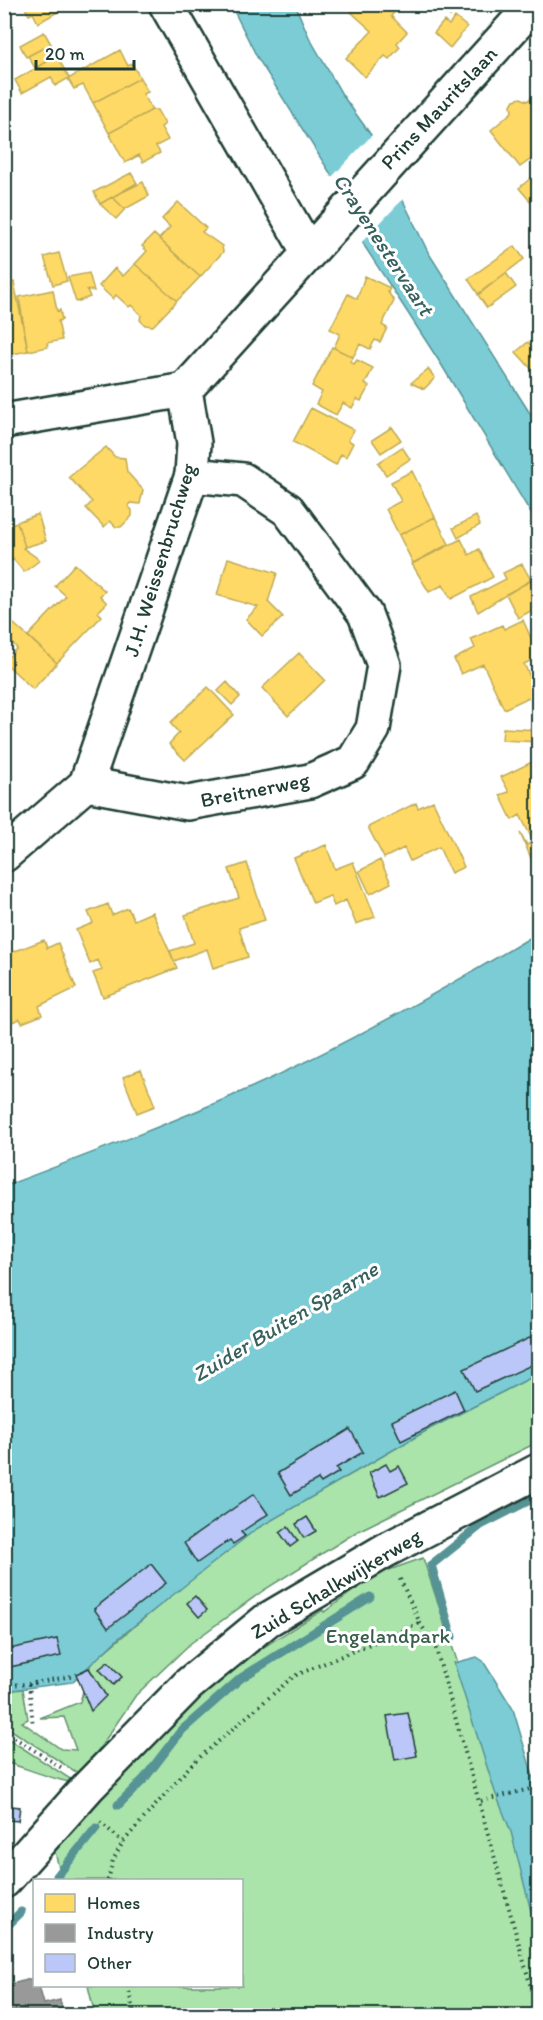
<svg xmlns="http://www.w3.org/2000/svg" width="543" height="2020" font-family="Itim,sans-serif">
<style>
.green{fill:#aae4aa;stroke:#64906f;stroke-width:1.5}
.water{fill:#7bccd6;stroke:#569395;stroke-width:1.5}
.pier{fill:#fff}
.homes{fill:#ffd966;stroke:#bcaa57;stroke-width:1.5}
.industry{fill:#999;stroke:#747d7b;stroke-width:1.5}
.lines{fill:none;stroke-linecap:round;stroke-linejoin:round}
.stream{stroke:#569395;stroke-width:9}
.building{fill:#bbc7f8;stroke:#1f3d34;stroke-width:1.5}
.street-casing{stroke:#1f3d34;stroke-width:38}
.path{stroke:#1f3d34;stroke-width:4;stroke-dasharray:1.5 4.5;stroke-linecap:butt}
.street{stroke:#fff;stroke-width:33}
.labels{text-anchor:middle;stroke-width:6;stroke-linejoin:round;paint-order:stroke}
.street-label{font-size:21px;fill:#1f3d34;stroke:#fff}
.park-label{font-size:21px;fill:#3b5e4c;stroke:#fff}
.water-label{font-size:22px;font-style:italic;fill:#36615c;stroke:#fff}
</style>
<rect width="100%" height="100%" fill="#fff"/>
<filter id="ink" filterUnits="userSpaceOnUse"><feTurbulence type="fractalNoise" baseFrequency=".0167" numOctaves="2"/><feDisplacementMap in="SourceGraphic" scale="12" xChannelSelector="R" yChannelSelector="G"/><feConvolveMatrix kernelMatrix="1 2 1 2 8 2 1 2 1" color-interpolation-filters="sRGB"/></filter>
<g filter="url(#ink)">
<path class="green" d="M538 1374V1442L358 1531 264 1590 191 1643 136 1695 84 1771 76 1772 5 1726V1691L23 1689 28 1719 22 1722 61 1749 76 1750 64 1717 40 1718 80 1702 91 1663 180 1588 256 1529 431 1428Z
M423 1558 515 1836 538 1931V2015H95L88 1986H242V1880H62L54 1848C102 1795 149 1740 203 1693 239 1661 282 1635 323 1610L324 1612 375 1575Z
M4 1736 75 1782C64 1784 23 1767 8 1763L9 1748 5 1745Z"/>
<path class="water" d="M231 5H295L309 37 343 96 371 135 428 252 538 426V525L441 364 365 247 332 176 257 57Z
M538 933V1374L431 1428 256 1529 120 1637 72 1682 5 1691V1186C87 1155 169 1124 250 1088 349 1043 445 989 538 933Z
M477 1657 483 1661 513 1709 538 1793V1939L511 1832 495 1792 454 1663Z"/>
<path class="pier" d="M373 134 404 198 360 244 330 179Z"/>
<path class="homes" d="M23 4H72L38 23 33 13 29 15Z
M359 4H402L391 16 407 32 397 43 400 47 389 59 385 56 365 77 346 58 372 31 351 12Z
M461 4 450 16 443 10 431 13 427 5Z
M455 17 467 27 450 48 434 33 444 21 449 25Z
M44 32 51 44 26 57 20 45Z
M51 44 57 56 35 68 28 56Z
M120 50 128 66 132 63 140 78 93 103 83 85 74 89 68 79Z
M57 56 69 78 55 86 51 77 22 93 15 80Z
M140 78 148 92 143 94 152 110 109 133 93 103Z
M538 92V154L520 167 491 130 512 112 511 105 514 100 521 98 527 101Z
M152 110H157L165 124 161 127 168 140 156 146 160 153 143 162 139 155 125 163 109 133Z
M538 172V194L530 201 519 188Z
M131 173 137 183 100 204 94 192Z
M143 182 149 196 125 209 112 197Z
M112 197 125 209 116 219 100 204Z
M178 202 206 228 202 232 222 246 223 252 200 277 159 239 170 227 162 219Z
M154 234 200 277 177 301 135 264 147 251 142 246Z
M515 246 524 259 478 294 468 279Z
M59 253 67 281 53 285 44 257Z
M135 264 177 301 153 326 145 325 140 320 141 315 131 305 129 307 116 295 113 299 99 286 115 268 123 276Z
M89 273 94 291 87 290 90 297 76 302 68 277Z
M506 273 516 287 487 308 478 295Z
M365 276 390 288 388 292 394 301 382 325 387 328 380 342 375 340 370 349 360 344 353 357 334 348 340 334 330 329 348 294 357 299Z
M14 282 28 351 7 355 4 283Z
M53 290 57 311 60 310 62 320 58 321 62 340 47 343 48 347 28 351 19 297Z
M528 342 538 353V376L516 352Z
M332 347 353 357 350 362 354 364 357 360 373 368 365 384 369 386 361 401 357 399 352 408 343 403 336 415 316 404 322 392 312 386Z
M428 369 435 378 424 389 411 383Z
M311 408 354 430 348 440 353 443 346 457 341 454 336 465 293 442Z
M392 427 401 440 381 453 372 440Z
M106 447 115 457 125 458 127 472 143 490 140 504 130 503 128 506 132 510V516L121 527H116L110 521 104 527 86 508 92 502 69 477Z
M402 447 410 459 386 475 378 463Z
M412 471 435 517 399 535 386 509 401 501 391 482Z
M38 514 46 541 25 547 17 522Z
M476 516 480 525 458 538 453 528Z
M435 517 449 544 413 563 399 535Z
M17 522 25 547 23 548 40 560 24 572 13 559 11 561 4 538V526Z
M461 539 469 555 479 549 493 577 451 599 443 585 429 592 412 564Z
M228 558 277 573 268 602 283 617 262 636 246 619 258 607 217 595Z
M75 564 105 591 100 596 107 603 98 612 102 616 57 663 28 636 66 596 55 586Z
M522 564 531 580 478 612 471 597 506 579 503 573Z
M538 577V607L518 618 506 594Z
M4 615 57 663 33 689 4 662 17 648 9 640 4 641Z
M523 620 538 654V657L524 664 538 693 504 709 483 664 461 674 454 659 475 648 471 639 502 625 504 629Z
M299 653 325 680 288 716 262 688Z
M227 682 240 697 232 705 218 691Z
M208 687 234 715 185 760 169 744 179 733 170 723Z
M503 728 538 730V742L502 740Z
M532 762 538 775V874L520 833 527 845 533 841 520 815 512 820 500 795 509 792 501 777Z
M433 801 464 867 451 873 439 847 410 861 404 848 384 858 368 827 416 803 418 808Z
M326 845 335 869 353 862 375 917 356 924 346 900 334 906 330 896 313 903 294 858Z
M380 860 391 883 370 894 359 871Z
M247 863 265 920 239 928 248 957 213 968 207 949 174 961 170 951 194 943 185 915 239 898 229 869Z
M108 904 112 915 128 908 134 920 152 912 177 968 103 997 93 973 102 970 98 960 90 964 76 930 93 923 88 912Z
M44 940 47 948 58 943 76 988 39 1006 42 1015 22 1023 20 1019 4 1025V1002L11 1000 4 984V946L13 952Z
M141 1070 155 1106 137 1113 123 1077Z"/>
<path class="industry" d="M34 1978V1986H39L44 2004 60 2000 64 2016H4V1986Z"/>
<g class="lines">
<path class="stream" d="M452 1637 431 1565 481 1525 538 1496
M118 1805 144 1779 181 1731 241 1678 370 1597
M57 1876 96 1828
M4 1929 21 1912"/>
</g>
<path class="building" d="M538 1334V1362L475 1391 464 1369Z
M455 1390 464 1410 401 1441 392 1421Z
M350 1429 363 1452 336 1468 339 1472 321 1483 318 1479 291 1495 278 1473Z
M386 1464 390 1471 399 1466 408 1483 380 1497 369 1473Z
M254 1494 268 1514 241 1532 245 1536 233 1544 230 1540 197 1563 184 1543Z
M307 1517 316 1531 304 1538 296 1524Z
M288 1527 298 1541 290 1547 280 1533Z
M151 1564 166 1583 108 1628 94 1609Z
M195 1596 207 1610 199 1617 187 1603Z
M57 1639 61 1656 5 1668 4 1650Z
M108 1662 122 1677 113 1685 99 1669Z
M89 1668 106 1696 91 1711 76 1674Z
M408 1713 417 1756 395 1760 387 1716Z
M11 1806 20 1807 18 1821 9 1820Z"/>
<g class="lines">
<g class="street-casing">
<path id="street" d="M166 4 309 253
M185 390 534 4
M4 421 185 390
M86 784 188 803 310 781 353 762 373 729 384 665 365 614 288 510 243 480 192 475
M4 855 86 784 192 475 194 443 185 390
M4 1881 88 1787 189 1684 267 1620 386 1550 538 1471"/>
</g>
<path class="path" d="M400 1579 420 1623 436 1649 538 2012
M29 1684 33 1725
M4 1685 29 1684 72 1676
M4 1731 62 1768
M481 1801 538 1787
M100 1822 123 1842
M108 1880 113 1860 123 1842 192 1764 294 1676 420 1623
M128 1986 134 2016"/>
<use href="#street" class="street"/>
</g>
</g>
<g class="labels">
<g class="street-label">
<text transform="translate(439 108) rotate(-47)" y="7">Prins Mauritslaan</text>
<text transform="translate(160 560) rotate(-73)" y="7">J.H. Weissenbruchweg</text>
<text transform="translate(255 790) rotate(-11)" y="7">Breitnerweg</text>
<text transform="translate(336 1584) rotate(-31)" y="7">Zuid Schalkwijkerweg</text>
</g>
<g class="park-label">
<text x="388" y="1643">Engelandpark</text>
</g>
<g class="water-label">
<text transform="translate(384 244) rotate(57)" y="8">Crayenestervaart</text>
<text transform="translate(285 1321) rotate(-31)" y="8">Zuider Buiten Spaarne</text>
</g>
</g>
<rect width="543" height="2020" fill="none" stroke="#fff" stroke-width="24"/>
<rect x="12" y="12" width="519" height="1996" fill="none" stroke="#1f3d34" stroke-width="2" filter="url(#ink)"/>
<rect x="33" y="1879" width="210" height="108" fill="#ffffff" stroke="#a5b1ae" stroke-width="1.5"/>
<rect x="45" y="1894" width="30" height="18" fill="#ffd966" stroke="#a5b1ae" stroke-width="1.5"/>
<text x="87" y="1909" font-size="18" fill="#1f3d34">Homes</text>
<rect x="45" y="1924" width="30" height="18" fill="#999999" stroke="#a5b1ae" stroke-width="1.5"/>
<text x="87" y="1939" font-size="18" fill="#1f3d34">Industry</text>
<rect x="45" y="1954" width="30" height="18" fill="#bbc7f8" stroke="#a5b1ae" stroke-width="1.5"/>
<text x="87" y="1969" font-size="18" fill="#1f3d34">Other</text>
<path d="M36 60v9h98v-9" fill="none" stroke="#1f3d34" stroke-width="3"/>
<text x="45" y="60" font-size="18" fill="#1f3d34" stroke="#ffffff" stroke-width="4.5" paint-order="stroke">20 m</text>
</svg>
